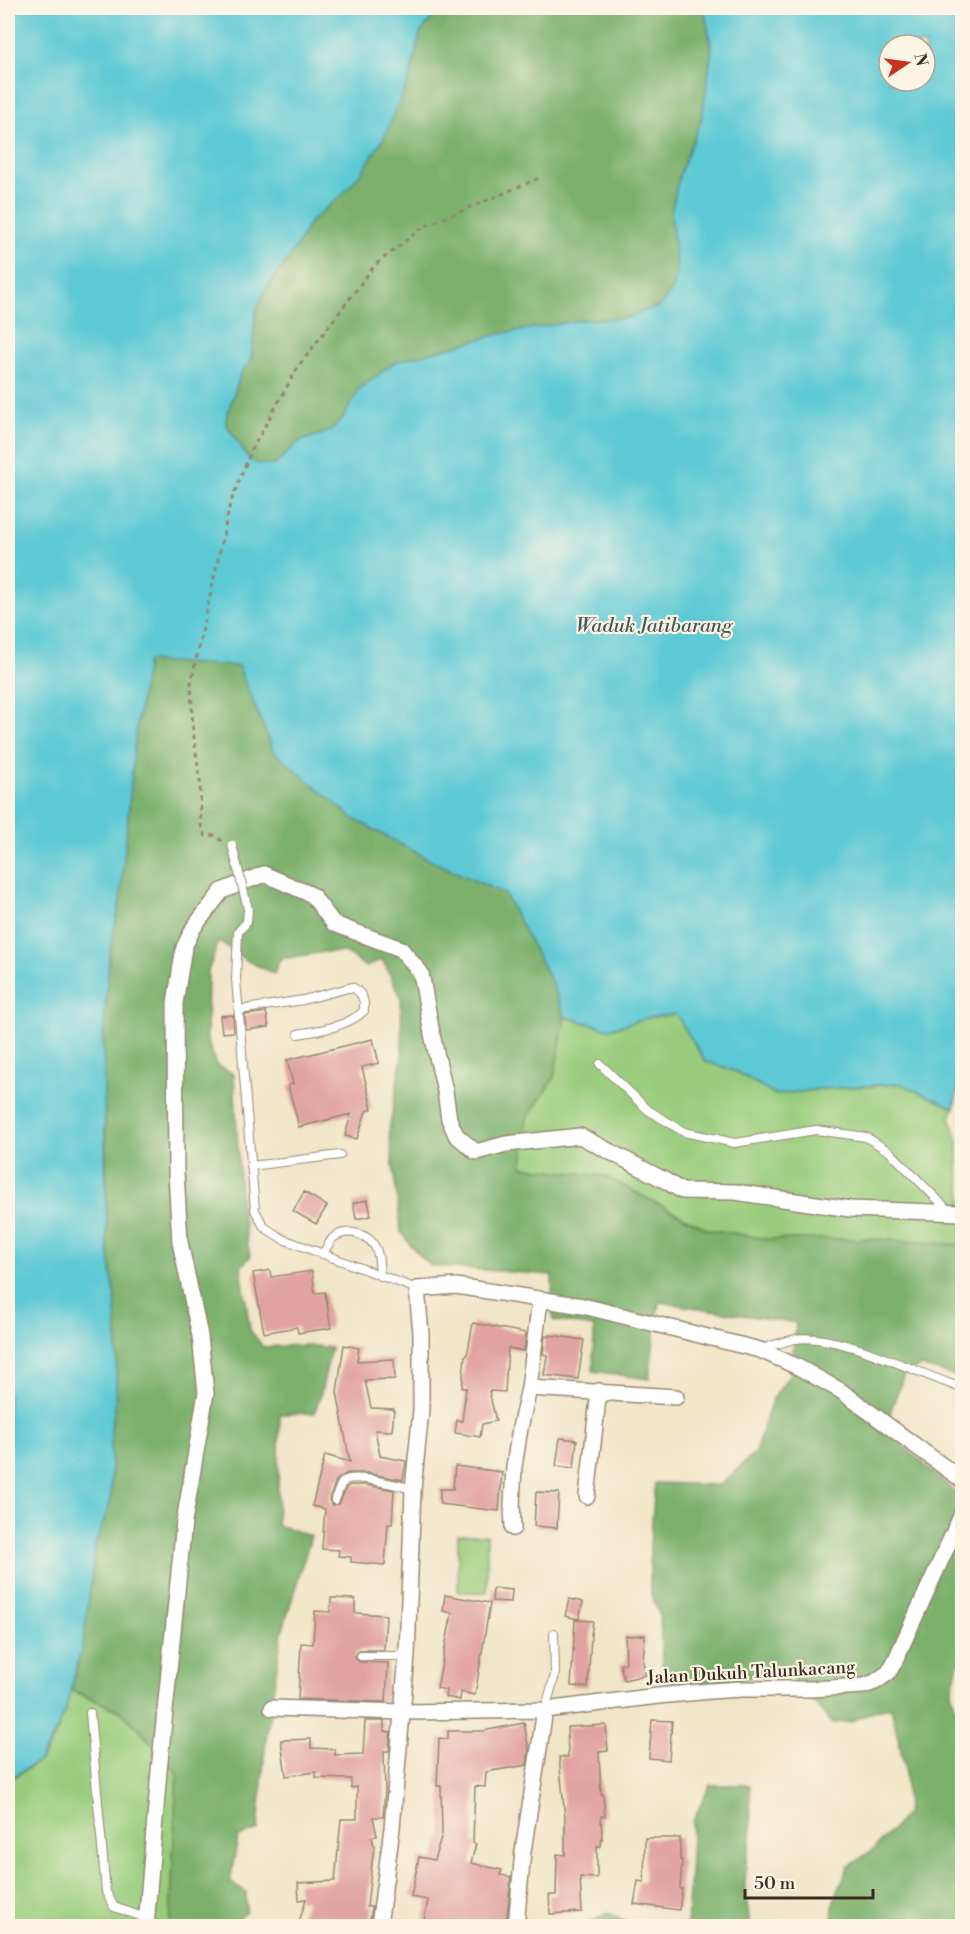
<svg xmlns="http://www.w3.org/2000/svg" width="970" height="1934" font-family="'Libre Bodoni',serif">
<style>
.green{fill:#98cc7c;stroke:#6a7b4d;stroke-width:1.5}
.forest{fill:#7ab06c;stroke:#5a6d45;stroke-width:1.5}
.water{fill:#5dc9d5;stroke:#4c7a7a;stroke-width:1.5;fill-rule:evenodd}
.building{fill:#e1a3a1}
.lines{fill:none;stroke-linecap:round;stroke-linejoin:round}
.lane-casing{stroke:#968873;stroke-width:10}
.street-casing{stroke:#968873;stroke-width:18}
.path{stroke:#968873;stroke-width:3;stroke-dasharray:4.5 4.5;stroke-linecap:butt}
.lane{stroke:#fff;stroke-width:8}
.street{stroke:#fff;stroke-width:15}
.lane-bridge-casing{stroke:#968873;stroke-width:10;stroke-linecap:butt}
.lane-bridge{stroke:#fff;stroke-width:8}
.labels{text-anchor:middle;stroke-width:4.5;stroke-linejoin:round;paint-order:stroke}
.street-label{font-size:18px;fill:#3b2a1e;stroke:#fcf5e5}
.water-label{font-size:20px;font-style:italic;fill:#455a55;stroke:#fcf5e5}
</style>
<rect width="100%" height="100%" fill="#fcf5e5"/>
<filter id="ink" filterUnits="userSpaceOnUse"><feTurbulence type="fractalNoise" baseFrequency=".0167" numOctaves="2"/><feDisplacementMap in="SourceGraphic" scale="12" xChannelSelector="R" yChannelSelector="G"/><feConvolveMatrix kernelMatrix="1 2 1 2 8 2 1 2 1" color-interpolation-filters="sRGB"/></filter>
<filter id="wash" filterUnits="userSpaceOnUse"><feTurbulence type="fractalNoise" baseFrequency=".008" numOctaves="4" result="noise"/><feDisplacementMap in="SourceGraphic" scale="24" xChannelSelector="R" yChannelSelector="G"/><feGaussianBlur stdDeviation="1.35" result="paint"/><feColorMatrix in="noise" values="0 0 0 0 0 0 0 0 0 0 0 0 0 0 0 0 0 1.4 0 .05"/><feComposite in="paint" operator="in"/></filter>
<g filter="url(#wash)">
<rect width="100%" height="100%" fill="#f1e5c8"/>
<path class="green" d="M676 1014 705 1061 737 1072 776 1095 820 1089 901 1084 954 1108 950 1117 958 1141V1169L962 1195V1245L872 1239H767L707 1229 604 1176 523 1167 526 1120 554 1078 565 1017 609 1029 647 1018Z
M458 1535H487V1592H458Z
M71 1690 120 1711 140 1730 177 1773 170 1926H8V1780C17 1775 32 1768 40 1760 56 1741 64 1713 71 1690Z"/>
<path class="forest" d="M447 8H704L712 51 702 118 680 173 671 213 677 273 673 289 660 306 626 318 582 320 499 334 360 388 343 418 330 431 298 442 275 465 257 464 248 458 226 424V417L241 373 251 360 256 311 266 289 295 249 310 222 343 194 411 74 420 33 436 13Z
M147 661 238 666 274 752 432 861 505 894 552 983 565 1017 554 1078 526 1120 523 1167 604 1176 707 1229 767 1239H872L962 1245V1378L921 1366 904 1374 890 1413 887 1431 955 1492 962 1496V1659L958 1664 951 1692 962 1728V1926H832L833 1903 848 1867 874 1849 907 1813 905 1768 891 1707 875 1710 851 1722 832 1723 791 1676H756L707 1687 663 1681 660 1617 650 1591V1546L655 1483 720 1485 755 1453 772 1400 791 1373 796 1323 659 1302 649 1379 593 1371 594 1327 553 1320 552 1275 431 1266 412 1247 401 1232 389 1131 402 1056 401 997 382 959 366 967 344 952H325L280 959 274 974 244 959 219 941 208 971 207 1040 216 1065 234 1074 241 1208 250 1257 241 1267 250 1330 263 1347 308 1345 331 1348 320 1397 314 1413 280 1414 277 1525 311 1536 282 1632 265 1747 258 1830 238 1837 230 1882 246 1892V1912L228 1926H170L177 1773 140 1730 120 1711 71 1690 84 1639 95 1546 111 1500V1426L115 1408 117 1358 116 1306 107 1241 106 1145 103 1076 104 1025 109 956 120 900 136 731Z
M710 1785H750L751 1838 746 1861 745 1888 750 1926H583L608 1913 629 1924 687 1925 693 1821Z"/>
<path class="water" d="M8 8H447L436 13 420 33 411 74 384 138 362 172 343 194 310 222 295 249 266 289 256 311 251 360 241 373 226 417V424L248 458 258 464 275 465 298 442 330 431 343 418 360 388 395 362 499 334 582 320 626 318 660 306 673 289 677 273 671 213 680 173 702 118 712 49 704 8H962V1068L954 1108 901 1084 820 1089 776 1095 737 1072 705 1061 676 1014 647 1018 609 1029 565 1017 552 983 505 894 432 861 354 819 274 752 238 666 147 661 136 731 120 901 109 956 103 1041 107 1241 116 1306 117 1358 115 1408 111 1426V1500L95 1546 84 1639 65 1711 57 1730 39 1761 8 1780ZM889 45H925V81H889Z"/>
<g id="blocks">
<path class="building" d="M266 1012 269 1027 246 1030 245 1015Z
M233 1015 234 1032 222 1033 220 1016Z
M373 1039 379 1063 362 1067 372 1109 366 1111 357 1139 345 1136 351 1114 299 1127 288 1085 293 1084 287 1060Z
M304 1192 327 1206 316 1224 293 1211Z
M368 1200 371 1216 356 1219 353 1203Z
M270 1270 271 1277 312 1271 315 1293 325 1292 331 1328 298 1333 297 1327 264 1333 253 1273Z
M473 1323 526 1333 524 1351 508 1348 505 1392 489 1391 496 1421 482 1424 480 1437 455 1433 457 1420 462 1421 466 1388H462L465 1356H467Z
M550 1335 584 1340 578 1379 544 1375 547 1355 543 1354 545 1336 550 1337Z
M344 1345 359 1348 357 1361 394 1359 395 1379 365 1380 371 1408 394 1409 392 1431 375 1430 380 1456 406 1461 403 1480 366 1473H347L336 1481 329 1500 332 1505 339 1504 346 1488 350 1485H365L394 1490 392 1524H388L385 1565 351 1562V1557L338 1556 339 1550 322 1549 325 1509 312 1506 325 1455 350 1462 337 1392Z
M560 1438 577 1440 574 1468 556 1466Z
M455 1466 502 1472 499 1511 440 1504V1489H453Z
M536 1492 559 1493 557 1528 534 1526Z
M493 1588 512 1590 511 1602 492 1601Z
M445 1595 490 1603 475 1695 461 1692 460 1700 445 1697 446 1690 437 1688 452 1613 443 1611Z
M331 1598 355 1599V1613L386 1615 384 1650H360L355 1655 356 1659 360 1662 388 1663 386 1702 298 1699 301 1643 313 1644 315 1611 330 1612Z
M569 1599 583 1602 579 1619 565 1616Z
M575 1620 593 1621 591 1635 588 1687 571 1686Z
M645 1635 643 1662 646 1675 624 1680 620 1664 626 1663 625 1636Z
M652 1720 672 1721 669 1760 649 1758Z
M365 1721H384V1731L391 1732 389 1751H384L385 1791 383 1817H373L377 1836 372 1837 374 1846 367 1907H372L369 1926H298L306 1899 299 1900 298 1883 335 1881 341 1819H357V1787L351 1788V1779L316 1778V1772L286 1776 281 1740 311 1739V1748L335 1749V1755L363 1754Z
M524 1723 529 1750 527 1765 486 1772 485 1787 475 1786 473 1843 476 1844 471 1863 502 1870 500 1875 511 1877 506 1926H455L424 1921 428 1900 411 1897 419 1857 434 1860 442 1834 441 1786H437L439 1738 448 1739V1731H483Z
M606 1725 608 1751 599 1752 601 1794H603L605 1816H601L602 1837 601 1846H597V1878L580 1877 582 1912 550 1914 549 1895H556L557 1854 565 1855V1818L559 1757H568L567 1727Z
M645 1838H680V1860H682L680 1889H682L679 1910 634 1904 638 1881 644 1882Z"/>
</g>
</g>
<g filter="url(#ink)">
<use href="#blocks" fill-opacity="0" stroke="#968873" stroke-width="1.5"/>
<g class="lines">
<g class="lane-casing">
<path id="lane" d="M248 909 247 922 238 932 236 979 255 1210 264 1227 283 1239 417 1289
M239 1010 303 1000 352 987C362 993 365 999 364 1011 346 1027 321 1030 298 1034
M600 1064 648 1110 684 1132 735 1143 816 1130 866 1137 890 1152 950 1212
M251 1166 340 1155
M322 1254C326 1250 329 1242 333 1238 348 1227 372 1234 377 1252 380 1259 379 1268 380 1276
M761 1349C772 1346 784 1341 796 1339 837 1332 921 1375 962 1388
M335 1500C338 1494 339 1486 343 1482 351 1472 400 1486 413 1489
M361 1656H407
M545 1710 555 1675 554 1633
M90 1713 106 1892 114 1907 146 1918"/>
</g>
<g class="street-casing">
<path id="street" d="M529 1388 676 1397
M587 1496 599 1391
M513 1528 512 1506 514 1467 520 1428 529 1388 540 1300
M272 1708 403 1712 545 1710 658 1696 710 1691 742 1689H811L864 1686 875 1682 888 1673 894 1663 962 1514
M146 1926 159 1771 184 1522 206 1393 200 1336 180 1242 176 1173 175 1003 184 947 194 927 222 891 264 874 312 895 334 924 401 949 421 973 433 1039 445 1091 449 1119 456 1135 476 1152 506 1144 580 1136 666 1181 682 1191 735 1192 850 1209 962 1213
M379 1926 392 1828 407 1656 413 1489 421 1410V1334L417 1289 456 1286 583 1306 760 1350 798 1367 841 1391 962 1480
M516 1926 523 1851 545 1710"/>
</g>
<path class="path" d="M222 841 215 835 206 836 203 832 201 824 200 781 193 731 191 683 230 504 251 451 298 367 375 265 423 227 540 178"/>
<use href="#lane" class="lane"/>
<use href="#street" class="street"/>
<g class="lane-bridge-casing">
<path id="lane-bridge" d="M232 845 248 909"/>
</g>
<use href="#lane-bridge" class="lane-bridge"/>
</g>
</g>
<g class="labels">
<g class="street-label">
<text transform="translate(751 1672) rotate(-3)" y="6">Jalan Dukuh Talunkacang</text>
</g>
<g class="water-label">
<text x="654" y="632">Waduk Jatibarang</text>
</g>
</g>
<rect width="970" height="1934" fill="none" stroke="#fcf5e5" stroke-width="30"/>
<g transform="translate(907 63) rotate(77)"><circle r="28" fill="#fcf5e5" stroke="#afa495" stroke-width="1.5"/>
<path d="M0-4.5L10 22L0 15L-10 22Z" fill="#c8321e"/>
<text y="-9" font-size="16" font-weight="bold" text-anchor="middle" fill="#3b2a1e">N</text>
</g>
<path d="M745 1889v9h128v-9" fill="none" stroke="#3b2a1e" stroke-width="3"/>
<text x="754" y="1889" font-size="18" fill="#3b2a1e" stroke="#fcf5e5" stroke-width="4.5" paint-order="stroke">50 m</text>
</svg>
